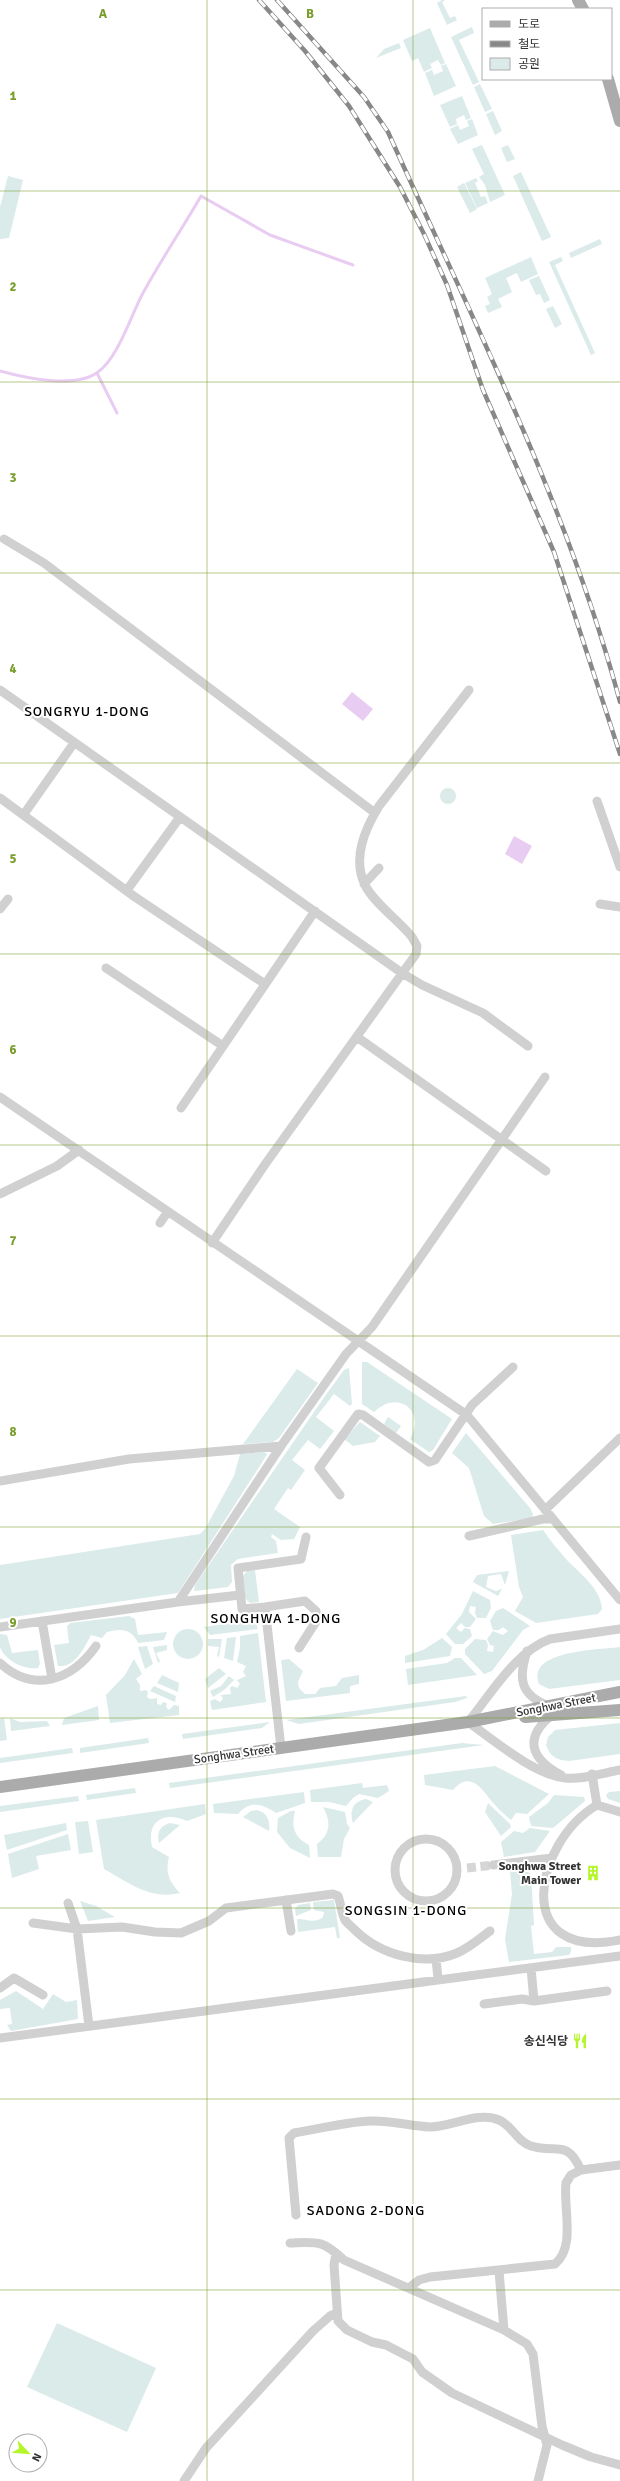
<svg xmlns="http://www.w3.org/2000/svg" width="620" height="2481" font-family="Signika,'Noto Sans KR',sans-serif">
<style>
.green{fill:#daebe9}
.water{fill:#e9ccf1}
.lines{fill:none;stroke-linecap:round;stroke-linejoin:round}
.stream{stroke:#e9ccf1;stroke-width:3}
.minor-tunnel{stroke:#d6d6d6;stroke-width:9;stroke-dasharray:9 4.5;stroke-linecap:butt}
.minor{stroke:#d0d0d0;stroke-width:9}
.major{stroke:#ababab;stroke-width:12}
.rail-casing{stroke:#888;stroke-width:4.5}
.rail{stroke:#fff;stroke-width:3;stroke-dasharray:9;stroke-linecap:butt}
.grid{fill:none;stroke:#7a9e2e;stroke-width:1;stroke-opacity:0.55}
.labels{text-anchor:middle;stroke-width:4;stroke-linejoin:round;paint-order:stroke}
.street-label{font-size:12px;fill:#333;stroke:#fff}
.poi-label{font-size:12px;font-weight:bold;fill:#333;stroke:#fff;text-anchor:end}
.quarter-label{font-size:14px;letter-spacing:1px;fill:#000;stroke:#fff}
.grid-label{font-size:13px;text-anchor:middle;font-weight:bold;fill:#7a9e2e;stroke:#fff;stroke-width:4;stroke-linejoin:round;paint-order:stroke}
</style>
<rect width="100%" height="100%" fill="#fff"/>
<path class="green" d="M442 0H445L442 2 450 18 455 16 457 20 447 25 437 3Z
M472 27 474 33 459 40 479 82 473 85 451 37Z
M430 28 445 63 441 65 438 60 430 64 432 68 424 72 418 58 412 61 403 40Z
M399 43 401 48 376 58 384 49Z
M446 64 456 86 434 96 425 73 432 70 434 75 443 71 441 66Z
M480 84 492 109 485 112 474 87Z
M462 96 471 118 466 120 464 115 456 119 457 124 450 127 440 105Z
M493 111 502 131 495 135 486 114Z
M472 119 478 135 458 144 450 129 458 125 460 130 469 126 467 121Z
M482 145 505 195 490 202 485 185 479 177 484 174 472 149Z
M508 145 515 159 507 162 501 148Z
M521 172 551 237 542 241 513 176Z
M8 176 23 180 9 238 0 239V207Z
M476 178 478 181 475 183 481 197 485 196 488 203 477 208 465 183Z
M464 183 477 209 470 213 457 187Z
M600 239 602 244 571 258 569 253Z
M531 257 538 274 521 282 517 273 506 278 512 292 498 299 502 307 488 313 485 306 490 304 487 297 492 294 485 278Z
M561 257 563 261 555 265 595 353 591 355 549 262Z
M539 276 550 300 544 303 540 294 536 295 529 280Z
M553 306 562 324 555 328 546 309Z
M440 796a8 8 0 1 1 16 0a8 8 0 1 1-16 0Z
M362 1362H367L452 1419 433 1450 429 1452 410 1439C426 1410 398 1389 374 1412L362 1404Z
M349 1368 352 1404 350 1406 334 1394 316 1417 334 1431 320 1449 308 1440 292 1460 305 1470 291 1490 288 1488 274 1509 300 1527 294 1539 281 1540 272 1534 271 1537 276 1541 278 1553 238 1559 231 1565 232 1582 228 1587 194 1591 195 1585 325 1396 344 1370Z
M297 1369 318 1383 279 1438 273 1442 243 1444Z
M388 1417 401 1426 396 1433 384 1424Z
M360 1422 380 1436 375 1442 353 1446 344 1439Z
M466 1433 530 1508 533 1514 532 1518 493 1524 484 1516 469 1468 452 1453Z
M264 1452 267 1454 263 1461 178 1593 0 1619V1565L200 1534 205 1529 234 1476 240 1454Z
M543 1530C550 1540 558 1550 566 1559 579 1573 601 1588 602 1609L598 1614 536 1623 515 1611 523 1597 519 1587 511 1535Z
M255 1570 259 1602 250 1603 245 1598 242 1577 247 1571Z
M509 1571 505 1585 501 1574 488 1576 486 1587 496 1591 502 1589 498 1596 473 1582 477 1575Z
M473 1591 490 1600 491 1608 486 1618H477L475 1613 476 1607 470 1606 469 1612 476 1619 470 1627H465L461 1623 456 1628 461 1632 465 1628 470 1629 472 1636 463 1644H455L446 1634 462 1614Z
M503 1608 530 1626 523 1630 492 1671 484 1674 465 1654V1649L475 1639 486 1640 488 1645 487 1651 493 1652 494 1646 490 1645 487 1639 493 1631 503 1635 508 1631 503 1627 499 1630H493L490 1621 496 1611Z
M129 1616 135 1619 138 1635 167 1632 164 1640 138 1643C132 1629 121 1628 107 1632L102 1638 91 1635C84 1648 75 1668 58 1666L54 1645 69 1643 67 1626 70 1623Z
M253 1620 256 1623 258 1629 210 1635 204 1627Z
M173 1644a15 15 0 1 1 30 0a15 15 0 1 1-30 0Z
M258 1633 266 1702 212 1710 210 1701 215 1699 220 1702 223 1699 221 1695 231 1694 230 1688 232 1686 237 1688 240 1684 237 1680 246 1676 243 1672 246 1666 237 1662 240 1648V1636Z
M0 1634 7 1635 12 1653 38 1650 40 1664 38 1668C25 1670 5 1661 0 1647 0 1644 0 1638 0 1634Z
M236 1637 233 1661 224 1658 227 1638Z
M442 1638 452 1647 450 1656 405 1663V1656L423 1650Z
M208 1639H222L219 1657 217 1656 219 1647 208 1646Z
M167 1645V1650L156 1653 160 1661 158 1663 153 1647Z
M147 1646 153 1664 145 1669 138 1647Z
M620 1647V1680L549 1689 539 1684C526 1650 599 1650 620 1647Z
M455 1658H461L477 1675 408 1685 406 1669 447 1663Z
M134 1659 142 1674 136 1679 140 1685V1691L146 1690 148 1692 147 1697 150 1699 157 1698V1704L161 1705 163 1702 167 1703 166 1707 169 1710 174 1705 179 1706V1715L110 1723 106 1695 125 1675Z
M289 1659 303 1671 298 1682 299 1688 305 1694H315L320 1688 336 1686 342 1678 359 1675V1684L350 1686V1693L286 1701 281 1660Z
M219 1668 226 1674 208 1688 205 1679Z
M162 1675 179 1683 178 1692 157 1683Z
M229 1676 234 1680 224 1690 213 1697 210 1691 221 1686Z
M154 1686 176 1696 175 1702 150 1691Z
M466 1696 467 1698 455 1702 299 1724 286 1720Z
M98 1706 99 1720 62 1725 64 1718Z
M4 1718 7 1740 0 1741V1719Z
M10 1718 20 1722 47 1721 50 1726 11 1731Z
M270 1722 262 1728 183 1739 182 1734Z
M620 1723V1754L569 1761C557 1760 550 1757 546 1745L548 1737 555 1730Z
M148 1738 149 1743 80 1753V1748Z
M462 1743 484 1745 170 1788 169 1783Z
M72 1748 73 1753 0 1763V1758Z
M495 1766 549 1794 527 1814 516 1813 511 1820C505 1815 499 1810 495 1805 484 1793 472 1768 453 1790L425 1785 424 1775Z
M362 1783 363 1788 387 1785 389 1791 378 1798 359 1794 353 1798 346 1806 329 1802H311L310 1790Z
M135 1788 136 1793 87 1800 86 1795Z
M620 1791V1803L608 1799 606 1795 609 1792Z
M304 1792 305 1803 276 1813C262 1804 250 1800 238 1814L214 1813 213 1804Z
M554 1795 584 1797 585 1801 553 1828 531 1826 529 1817 548 1803Z
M78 1796 79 1801 0 1812V1806Z
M366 1799 373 1802 353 1823C349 1811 353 1801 366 1799Z
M488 1803 510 1824 511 1827 501 1836 485 1812Z
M205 1804 206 1814 187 1821C165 1811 146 1820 152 1847L169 1857C165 1872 169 1882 180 1893 149 1900 130 1883 104 1869L96 1820Z
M323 1807 345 1812 347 1824 350 1828 344 1839 341 1857H318L317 1844C331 1834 331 1821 323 1807Z
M257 1810C268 1813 270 1821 269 1831L243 1817 251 1811Z
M291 1811H295C291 1827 294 1837 309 1845L310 1858 290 1848 277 1832 278 1818Z
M88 1821 93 1852 79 1854 75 1822Z
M66 1823 67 1830 7 1850 4 1835Z
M170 1823 180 1825 159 1843C157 1833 159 1826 170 1823Z
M530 1828 550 1831 535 1852 504 1857 501 1842 514 1831 523 1833Z
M68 1834 71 1850 36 1856 39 1869 12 1878 8 1854Z
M523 1869 531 1874 534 1925 531 1926 534 1954 552 1952 556 1947H571V1952L569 1955 509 1962 505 1939 512 1894 510 1871Z
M334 1900 340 1938H337L335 1927 298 1932 297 1919C306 1919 315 1924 323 1917L324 1912 314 1910 313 1902Z
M80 1901 96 1906 115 1917 88 1921Z
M310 1903 311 1910 296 1916 295 1909 298 1905Z
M16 1991 43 2009 53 1994 66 2002 77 2000 78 2019 11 2031 7 2025 12 2024 10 2008 0 2009V2000Z
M57 2323 156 2368 127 2432 27 2387Z"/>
<path class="water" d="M352 692 373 709 363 721 342 704Z
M514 836 532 846 522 864 505 854Z"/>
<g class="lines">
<path class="stream" d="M0 371C25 378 76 389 98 372 118 358 131 315 143 293 161 260 182 229 201 196L270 235 353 265
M97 373 117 413"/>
<path class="minor-tunnel" d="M467 1868 493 1865"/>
<path class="minor" d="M4 539 44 563 375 813
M0 690 402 973 422 985 483 1013 528 1046
M0 798 135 897 265 984
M597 801 620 867
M24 814 74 743
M364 884 379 868
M127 890 180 817
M600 904 620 907
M0 909 8 899
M106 968 223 1046
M357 1037 546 1171
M0 1097 467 1415 620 1600
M181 1108 315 911
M0 1194 57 1166 79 1150
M160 1223 167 1213
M212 1243 266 1163 416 954 417 946 412 937C399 921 373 902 365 885 352 858 365 829 379 806L469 690
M0 1481 129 1459 281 1446
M340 1495 319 1468 358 1414 363 1415 429 1462 435 1460 472 1405 513 1367
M545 1510 620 1438
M469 1536 543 1519H553
M178 1602 240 1595
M265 1607 305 1601 316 1611 317 1620 299 1648
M42 1621 52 1679
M0 1627 178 1602 281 1446 346 1354 372 1327 545 1077
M620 1629 550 1639C515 1652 492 1693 468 1722 495 1741 533 1774 565 1778 582 1780 603 1773 620 1770
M527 1651C518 1679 520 1695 549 1706
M0 1663C34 1694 72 1680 96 1646
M552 1715C523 1738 531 1759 561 1775
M281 1748 265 1607 242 1609 238 1568 301 1559 306 1537
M592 1774 597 1805
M620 1812 597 1805C533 1843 511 1962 620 1940
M395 1870a31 31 0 1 1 62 0a31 31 0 1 1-62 0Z
M493 1865 552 1858
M286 1900 291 1931
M68 1903 77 1929 89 2026
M33 1923 77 1929 122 1927 155 1932 181 1933 209 1921 226 1908 333 1894 338 1896C341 1903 341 1913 345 1920 347 1923 352 1927 355 1930 380 1955 424 1967 457 1953 469 1948 479 1939 490 1931
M436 1959 438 1979
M531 1968 534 2001
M0 1988 14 1978 43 1995
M484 2004 522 1999 534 2001 607 1991
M0 2038 620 1956
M296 2215 289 2138 294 2133C319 2129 345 2122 370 2121 390 2120 410 2126 430 2127 452 2127 478 2111 499 2120 513 2126 516 2141 531 2146 557 2154 566 2138 581 2170L620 2165
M290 2243C319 2242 322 2240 344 2260L504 2330
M336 2253 334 2265 338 2321 347 2330 372 2342 386 2345 413 2359 422 2372 452 2393 562 2445 591 2457 620 2465
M499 2271 504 2330 527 2344 533 2354 542 2426 547 2445 538 2481
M409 2288 419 2280 430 2277 555 2264C576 2247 563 2208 566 2183L571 2175 581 2170
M184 2481 206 2448 313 2331 330 2316 337 2313"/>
<path class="major" d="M578 0 583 9
M608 79 620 121
M525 1717 620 1710
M0 1787 468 1722 620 1692"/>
<g class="rail-casing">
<path id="rail" d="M259 0 305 51 349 106 400 187 424 234 447 285 483 390 554 552 620 754
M277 0 364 97 388 132C472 319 567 503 620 702"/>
</g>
<use href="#rail" class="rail"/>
</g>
<path class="grid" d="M207 0V2481M413 0V2481M0 191H620M0 382H620M0 573H620M0 763H620M0 954H620M0 1145H620M0 1336H620M0 1527H620M0 1718H620M0 1908H620M0 2099H620M0 2290H620"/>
<defs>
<g id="building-bare" transform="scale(1.2)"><path d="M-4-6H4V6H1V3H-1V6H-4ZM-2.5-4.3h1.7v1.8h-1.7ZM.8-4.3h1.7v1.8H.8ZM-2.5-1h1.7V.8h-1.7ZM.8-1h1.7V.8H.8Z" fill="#b4f629" stroke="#fff" stroke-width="2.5" paint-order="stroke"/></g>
<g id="restaurant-bare" transform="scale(1.2)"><path d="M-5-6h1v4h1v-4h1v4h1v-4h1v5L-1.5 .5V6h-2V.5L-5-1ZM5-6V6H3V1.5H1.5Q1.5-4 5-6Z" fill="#b4f629" stroke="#fff" stroke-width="2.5" paint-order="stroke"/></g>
</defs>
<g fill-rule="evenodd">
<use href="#building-bare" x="593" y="1873"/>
<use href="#restaurant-bare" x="580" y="2041"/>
</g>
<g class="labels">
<g class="street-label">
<text transform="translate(556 1705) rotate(-11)" y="4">Songhwa Street</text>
<text transform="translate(234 1754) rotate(-8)" y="4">Songhwa Street</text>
</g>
<g class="poi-label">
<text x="581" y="1870">Songhwa Street<tspan x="581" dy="14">Main Tower</tspan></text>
<text x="568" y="2045">송신식당</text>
</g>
<g class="quarter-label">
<text x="87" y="716">SONGRYU 1-DONG</text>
<text x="276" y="1623">SONGHWA 1-DONG</text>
<text x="406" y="1915">SONGSIN 1-DONG</text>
<text x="366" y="2215">SADONG 2-DONG</text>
</g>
</g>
<g class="grid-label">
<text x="103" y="18">A</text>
<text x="310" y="18">B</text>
<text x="13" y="100">1</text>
<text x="13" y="291">2</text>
<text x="13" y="482">3</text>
<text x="13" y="673">4</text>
<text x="13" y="863">5</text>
<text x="13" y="1054">6</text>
<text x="13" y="1245">7</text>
<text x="13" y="1436">8</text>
<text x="13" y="1627">9</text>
</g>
<rect x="482" y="8" width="130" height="72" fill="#ffffff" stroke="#adadad"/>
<rect x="490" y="21" width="20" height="6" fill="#ababab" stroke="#adadad"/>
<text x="518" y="28" font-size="12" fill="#333333">도로</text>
<rect x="490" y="41" width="20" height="6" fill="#888888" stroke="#adadad"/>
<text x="518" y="48" font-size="12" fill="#333333">철도</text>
<rect x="490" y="58" width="20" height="12" fill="#daebe9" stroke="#adadad"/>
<text x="518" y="68" font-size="12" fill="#333333">공원</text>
<g transform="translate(28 2453) rotate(116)"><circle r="19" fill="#ffffff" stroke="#adadad"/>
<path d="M0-3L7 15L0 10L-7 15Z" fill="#b4f629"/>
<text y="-6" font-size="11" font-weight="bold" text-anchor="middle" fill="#333333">N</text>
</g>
</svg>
